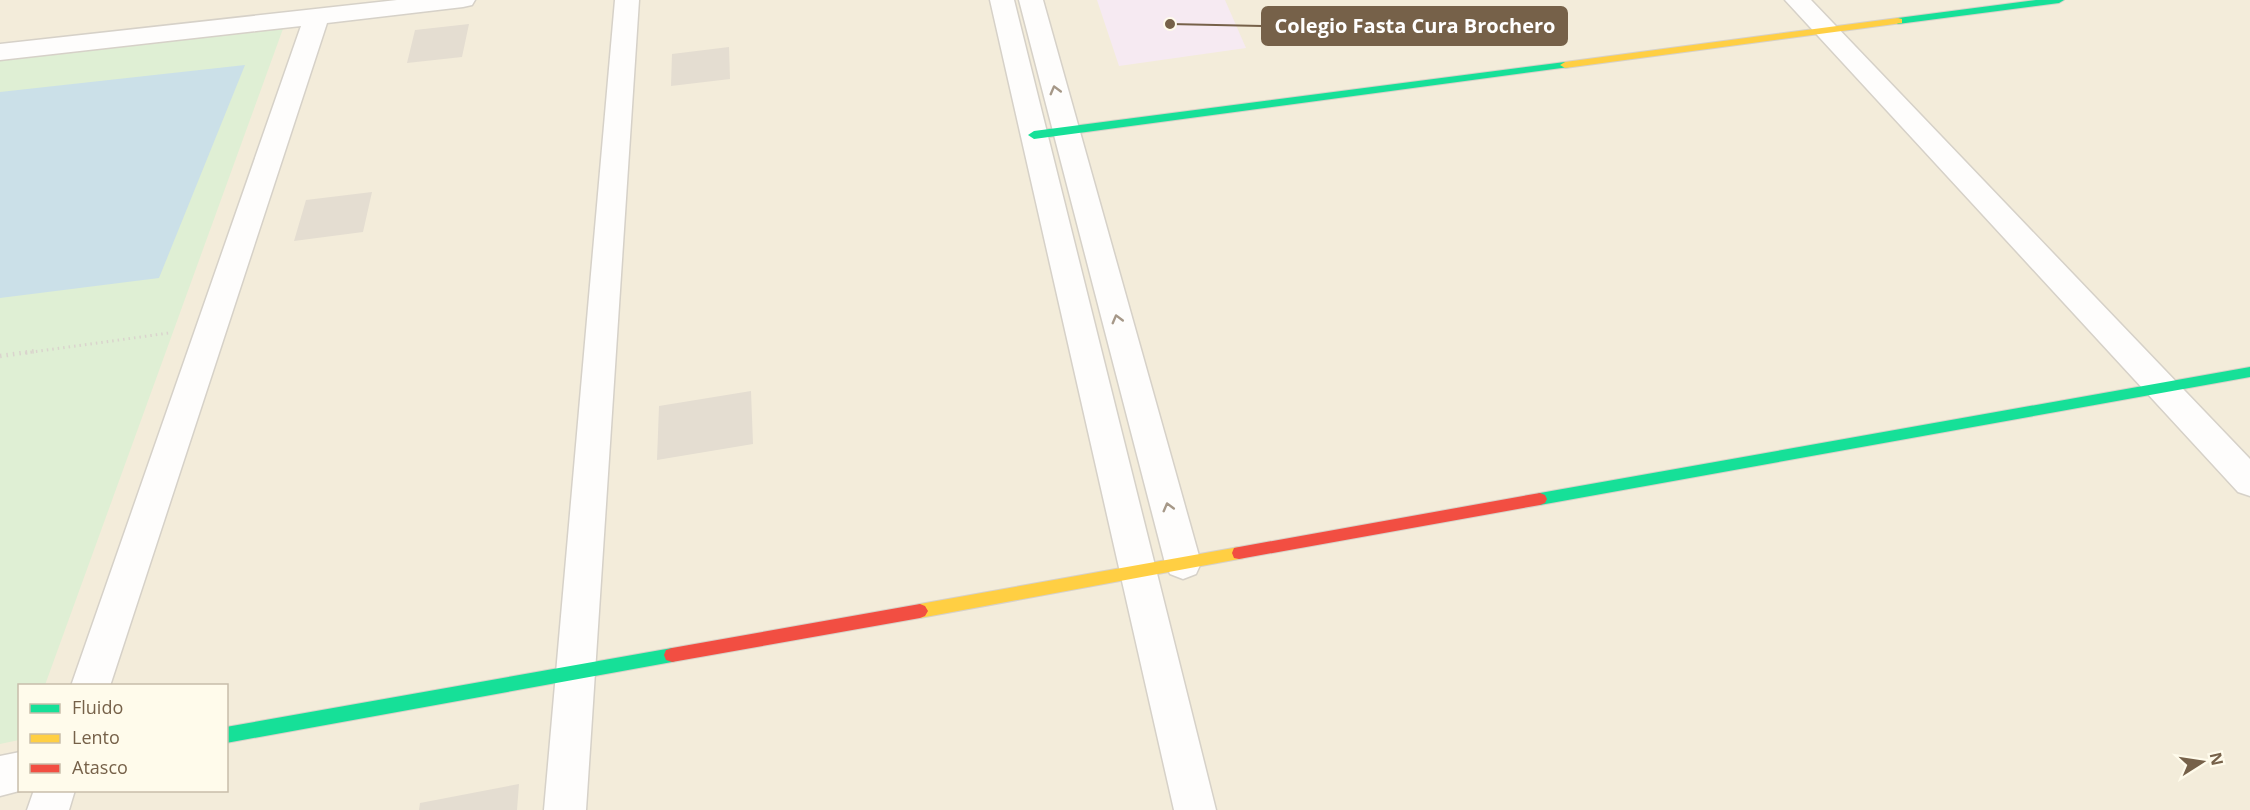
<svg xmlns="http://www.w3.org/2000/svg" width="2250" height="810" font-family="'Open Sans',sans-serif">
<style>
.residential{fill:#f3ecda;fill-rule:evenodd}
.education{fill:#f6eaf2}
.green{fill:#dfefd4}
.water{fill:#cbe0e8}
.building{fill:#e4ddd1}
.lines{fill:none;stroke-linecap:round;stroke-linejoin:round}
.street-casing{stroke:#d6d1c8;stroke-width:3}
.fast-casing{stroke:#d7d1c8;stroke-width:2}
.slow-casing{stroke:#d7d1c8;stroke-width:2}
.jam-casing{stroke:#d7d1c8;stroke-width:2}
.path-far1{stroke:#dad4cd;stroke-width:3;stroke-dasharray:1.5 4;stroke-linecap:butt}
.path{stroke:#dad4cd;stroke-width:4.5;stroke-dasharray:1.5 5;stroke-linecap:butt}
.street{fill:#fefdfc;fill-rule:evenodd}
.fast{fill:#16e098;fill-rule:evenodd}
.slow{fill:#ffcf43;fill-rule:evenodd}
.jam{fill:#f24e42;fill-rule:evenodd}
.oneway{stroke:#a69888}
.leader{fill:none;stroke:#766149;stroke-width:2}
.callout-dot{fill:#766149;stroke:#fffbeb;stroke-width:2}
.callout{fill:#766149;stroke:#766149;stroke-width:2}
.callout-label{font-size:20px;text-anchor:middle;font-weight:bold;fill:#fff}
</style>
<rect width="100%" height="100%" fill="#f7f4ea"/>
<path class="residential" d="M0 0H2250V810H0ZM20 686H226V790H20Z"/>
<path class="education" d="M1097 0H1225L1246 48 1119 66Z"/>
<path class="green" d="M284 26 45 685 20 686 19 740 0 744V58Z"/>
<path class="water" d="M245 65 159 278 0 298V92Z"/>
<path class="building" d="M469 24 462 57 407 63 415 30Z
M729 47 730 79 671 86 672 54Z
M372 192 363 232 294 241 306 200Z
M751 391 753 444 657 460 659 406Z
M519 784 517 810H419L420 803Z"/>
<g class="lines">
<g class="street-casing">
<path id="street" d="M397 0H475L472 5 463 7 327 23 110 686H71L301 26 0 60V44Z
M615 0H639L586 810H544Z
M990 0H1014L1216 810H1174Z
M1019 0H1043L1201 563 1196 574 1183 579 1170 574 1165 563Z
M1785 0H1811L2250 459V496L2238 492Z
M20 752V790H23L0 796V756Z
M34 790H75L69 810H27Z"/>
</g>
<g class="fast-casing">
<path id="fast" d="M2036 0H2064L2059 3 1898 24 1893 21 1898 18Z
M1565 62 1570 65 1569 67 1034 139 1028 135 1034 131Z
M2250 367V377L1540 505 1535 503 1533 499 1535 495 1540 493Z
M672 648 678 650 680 655 678 660 672 662 226 743V727Z"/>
</g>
<g class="slow-casing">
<path id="slow" d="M1898 18 1902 19V23L1565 68 1560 65 1565 62Z
M1239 547 1244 548 1246 553 1244 558 1239 559 920 618 915 616 912 611 915 606 920 604Z"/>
</g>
<g class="jam-casing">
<path id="jam" d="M1540 493 1545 495 1547 499 1545 503 1540 505 1239 559 1234 558 1232 553 1234 548 1239 547Z
M920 604 925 606 928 611 925 616 920 618 672 662 666 660 664 655 666 650 672 648Z"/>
</g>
<path class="path-far1" d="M25 353 169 333"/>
<path class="path" d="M0 356 36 351"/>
<use href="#street" class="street"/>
<use href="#fast" class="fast"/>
<use href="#slow" class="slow"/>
<use href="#jam" class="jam"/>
</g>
<defs><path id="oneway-chevron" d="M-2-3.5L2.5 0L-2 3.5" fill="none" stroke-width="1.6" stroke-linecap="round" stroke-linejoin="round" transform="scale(1.5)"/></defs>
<g class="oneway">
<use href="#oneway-chevron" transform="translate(1055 90) rotate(-105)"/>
<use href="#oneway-chevron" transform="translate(1117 319) rotate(-105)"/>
<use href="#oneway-chevron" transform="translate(1168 507) rotate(-105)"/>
</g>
<path class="leader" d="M1170 24L1262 26"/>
<circle class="callout-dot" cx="1170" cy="24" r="6"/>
<rect class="callout" x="1262" y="7" width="305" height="38" rx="6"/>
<g class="callout-label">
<text x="1415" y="33">Colegio Fasta Cura Brochero</text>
</g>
<rect x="18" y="684" width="210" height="108" fill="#fffbeb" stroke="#c8bdaa" stroke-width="1.5"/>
<rect x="30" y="704" width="30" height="9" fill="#16e098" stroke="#c8bdaa" stroke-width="1.5"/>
<text x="72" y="714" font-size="18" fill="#766149">Fluido</text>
<rect x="30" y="734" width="30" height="9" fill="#ffcf43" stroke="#c8bdaa" stroke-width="1.5"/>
<text x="72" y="744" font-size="18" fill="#766149">Lento</text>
<rect x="30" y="764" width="30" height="9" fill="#f24e42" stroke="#c8bdaa" stroke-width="1.5"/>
<text x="72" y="774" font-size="18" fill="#766149">Atasco</text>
<g transform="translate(2202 762) rotate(78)" stroke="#fffbeb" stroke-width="4.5" paint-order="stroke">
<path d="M0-4.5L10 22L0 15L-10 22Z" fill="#766149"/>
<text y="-9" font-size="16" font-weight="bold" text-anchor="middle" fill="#766149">N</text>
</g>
</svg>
